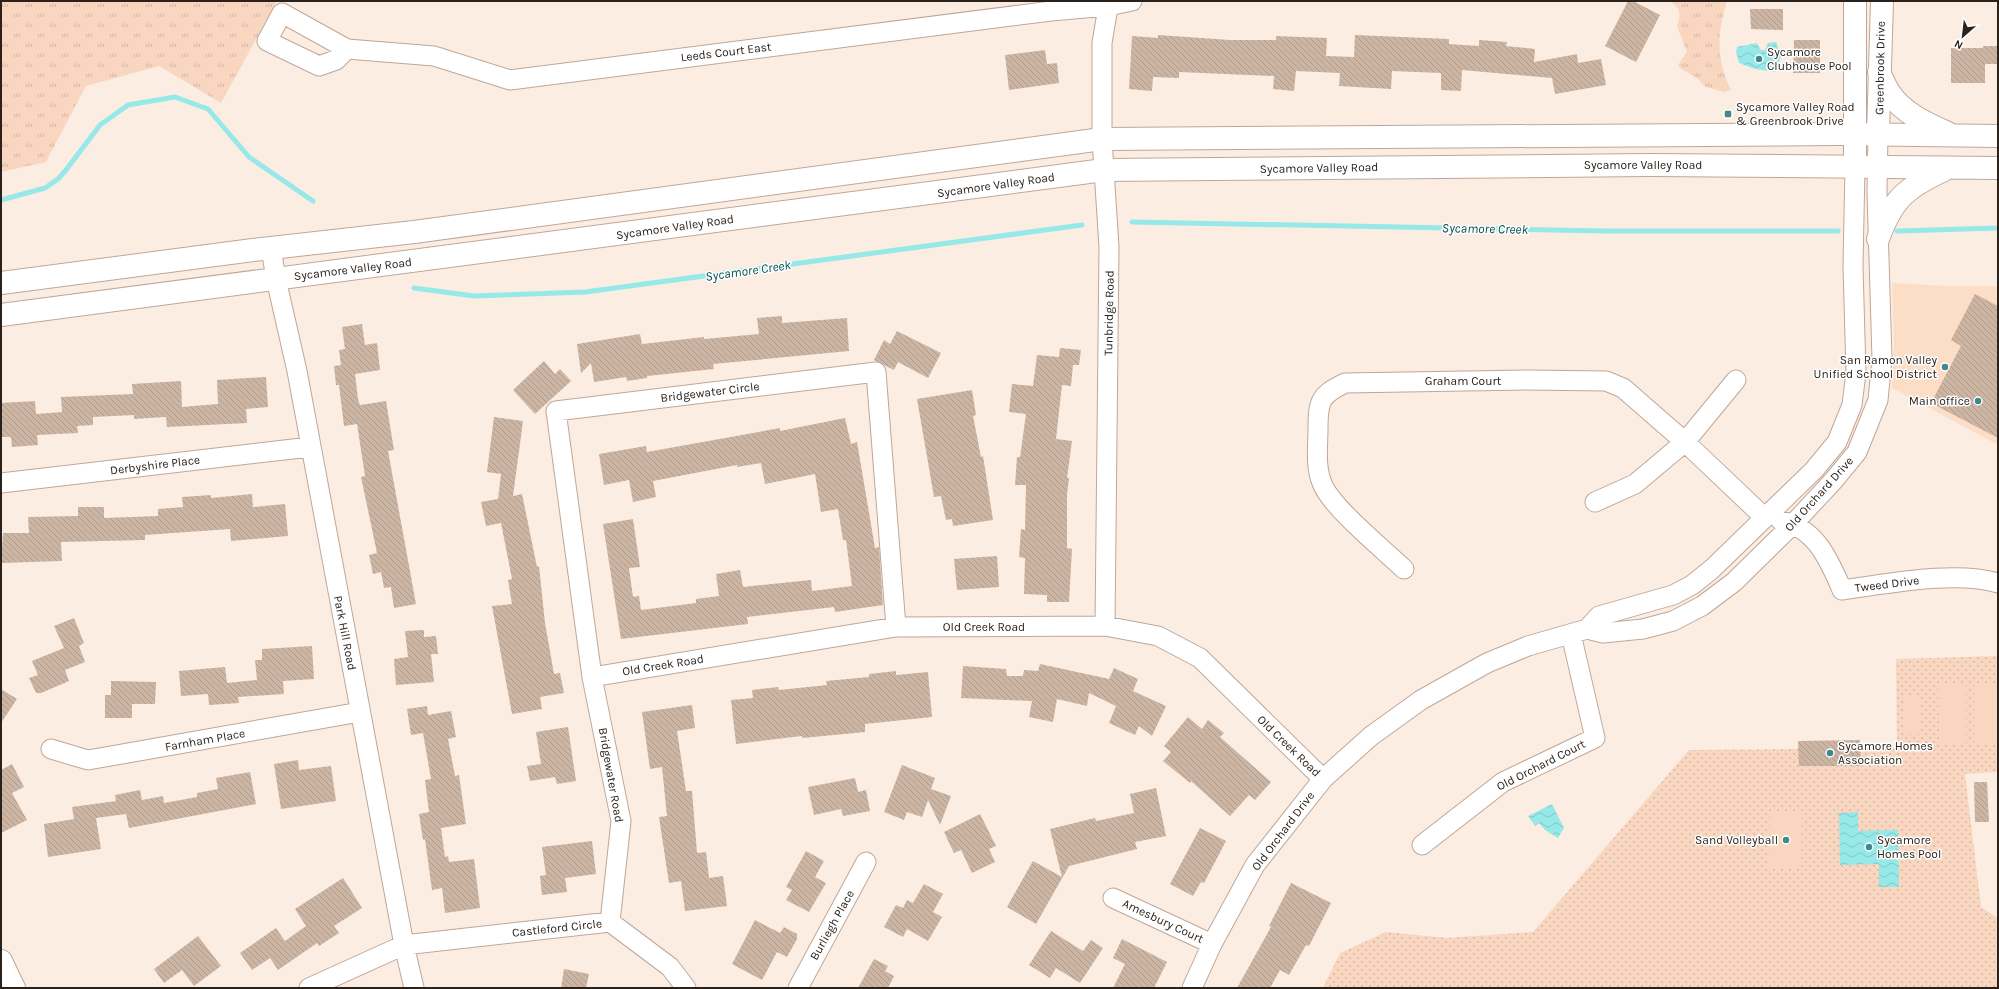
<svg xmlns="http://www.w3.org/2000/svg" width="1999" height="989" font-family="Karla,sans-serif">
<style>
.built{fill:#fcddc6}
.grass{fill:url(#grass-tufts)}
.park{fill:url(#park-dots)}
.garden{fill:#f8d6bf}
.water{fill:url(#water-waves)}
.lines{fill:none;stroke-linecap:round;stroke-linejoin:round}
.stream{stroke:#96e8e9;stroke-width:5}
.building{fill:url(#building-back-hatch)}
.minor-casing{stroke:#bfa797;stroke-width:21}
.tertiary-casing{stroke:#bfa797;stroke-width:24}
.secondary-casing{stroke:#bfa797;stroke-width:24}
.minor{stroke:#fff;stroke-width:19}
.tertiary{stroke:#fff;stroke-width:22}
.secondary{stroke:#fff;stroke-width:22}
.poi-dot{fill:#408889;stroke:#fefefe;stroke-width:1.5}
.labels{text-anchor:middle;stroke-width:3;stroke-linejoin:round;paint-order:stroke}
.street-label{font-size:12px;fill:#2a211a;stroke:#fefefe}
.poi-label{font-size:12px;fill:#2a211a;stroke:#fefefe;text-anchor:start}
.water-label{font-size:13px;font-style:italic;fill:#004f4f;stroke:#fefefe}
</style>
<defs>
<pattern id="grass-tufts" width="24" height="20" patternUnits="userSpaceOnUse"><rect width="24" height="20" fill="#f8d6bf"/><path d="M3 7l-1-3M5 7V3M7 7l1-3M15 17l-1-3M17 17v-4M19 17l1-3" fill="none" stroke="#d5b7a4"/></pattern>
<pattern id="park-dots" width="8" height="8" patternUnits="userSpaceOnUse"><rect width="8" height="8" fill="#f8d6bf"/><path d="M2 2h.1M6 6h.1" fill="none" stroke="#d5b7a4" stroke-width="1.8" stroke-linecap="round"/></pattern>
<pattern id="water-waves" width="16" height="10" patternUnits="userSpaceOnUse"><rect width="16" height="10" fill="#96e8e9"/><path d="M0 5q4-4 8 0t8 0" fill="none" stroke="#81c7c7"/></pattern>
<pattern id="building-back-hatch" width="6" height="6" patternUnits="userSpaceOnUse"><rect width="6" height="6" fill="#cdb5a4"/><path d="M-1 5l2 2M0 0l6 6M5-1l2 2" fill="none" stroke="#b09b8d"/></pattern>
</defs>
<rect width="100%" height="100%" fill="#fcede3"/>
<path class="built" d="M1892 283 1946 286H1998V445L1892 388 1894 346Z"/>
<path class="grass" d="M1 1H277L221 103 159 66 86 86 46 162 1 172Z
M1670 1H1727C1717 34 1716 59 1731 90L1723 92 1704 86 1697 78 1681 69 1678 65 1687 52 1677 26C1681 14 1681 9 1670 1Z"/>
<path class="park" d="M1998 656V772L1965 774 1981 907 1998 918V988H1323L1340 953 1386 932 1447 938 1533 932 1689 750 1897 748 1896 659Z"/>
<path class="garden" d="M1938 685H1966V744H1939Z
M1974 685H1998V744H1974Z
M1904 696H1920V734H1905Z
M1770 813H1802L1801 868 1769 867Z"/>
<path class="water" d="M1776 42 1781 56 1776 72 1755 69 1739 63 1736 52 1737 47 1757 43 1761 50H1765L1768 43Z
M1552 804 1564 828 1558 838 1545 830 1539 823 1535 826 1528 816Z
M1858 812V831L1898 830 1899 887H1879V864L1840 865 1839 813Z"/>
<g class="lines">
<path class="stream" d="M1 200 45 188 58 179 66 170 100 125 128 105 175 97 208 109 249 157 313 201
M1132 222 1607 231H1838
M1897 231 1998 228
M414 288 474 296 585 292 1082 225"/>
</g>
<path class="building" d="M1628 1H1633L1660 15 1636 62 1605 46Z
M1750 9H1783V30L1751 29Z
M1158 35 1230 40H1276V36L1327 38 1326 56 1354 57 1355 35 1449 39V44L1479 46V40L1507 42 1506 46 1535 49 1534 62 1577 54 1578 63 1601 59 1606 85 1555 94 1552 78 1462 70 1461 91 1441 90V73L1392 71 1391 89 1339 86 1340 73 1296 71 1294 91 1273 89 1274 76 1179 72V78L1153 77 1152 91 1129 89 1132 36 1158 38Z
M1794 40H1820V73H1793Z
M1983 46H1998V64H1985V83H1951V48H1983Z
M1045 50 1047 64 1057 63 1059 83 1009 90 1005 55Z
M1975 294 1998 306V438L1931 403 1961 346 1951 340Z
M782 316V323L847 318 849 351 713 364 714 369 647 376V378L627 381 626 377 594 382 591 363 581 373 577 344 640 334 642 344 704 337V339L759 334 757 318Z
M362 324 365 345 377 343 380 370 355 374 358 399 360 405 386 401 394 450 388 451 416 604 394 608 391 587 384 588 381 572 373 574 369 555 377 553 361 477 365 476 357 424 344 426 339 385H336L334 366 341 365 339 350 345 349 342 327Z
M897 331 941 353 928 378 898 362 894 370 874 360 884 340 890 344Z
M1060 348 1081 350 1079 365H1073L1071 386 1062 385 1056 439 1072 441 1067 478H1069L1067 494V548L1072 549 1069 602H1047V595L1024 594 1025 558 1019 557 1021 529 1025 530 1026 485H1015L1017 457H1020L1026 414 1009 412 1012 384 1033 386 1037 355 1059 357Z
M544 361 555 374 560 369 571 381 535 414 513 390Z
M266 377 268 407 246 409 247 423 167 427 166 417 134 419V415L93 417V425L77 426 78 433 37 435 38 445 12 447 11 437H1V403L35 401 36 414 62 412 61 397 133 394 132 384 181 381 182 407 218 404 217 380Z
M972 390 976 415 973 416 981 457 983 456 993 520 953 526 952 519 946 520 941 496 934 497 917 399Z
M494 417 523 421 513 496 522 494 537 567 539 566 545 623 554 674 560 673 564 693 540 697 542 709 512 714 492 606 512 604 508 580 512 579 501 523 486 526 481 502 498 499 501 474 487 472Z
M845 418 851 444 857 442 875 548 879 547 883 605 835 612 834 607 747 617 748 624 621 639 603 524 633 519 640 567 629 568 633 597 639 596 641 610 696 603V599L719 596 716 574 740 570 743 587 811 580 812 591 852 586 846 540H843L838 509 821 512 815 474 765 484 761 463 737 467V465L653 481 656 497 633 502 629 480 604 485 599 454 646 446 647 452 780 428V431Z
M252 494 253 507 285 504 288 536 231 541 230 529 145 535V540L61 542 62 561 1 563 3 533H29L28 517 78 516V507H104V518L158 516V509L183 507 182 497 211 495V498Z
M997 556 999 587 957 590 954 559Z
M74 618 84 643 79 646 85 662 65 670 69 681 41 693H36L29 678 38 675 32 661 64 648 54 626Z
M424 630V637L436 636 438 654H431L434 682 396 685 394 659 408 657 405 631Z
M312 646 314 679 283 681 284 694 238 697 239 703 209 705 208 694 181 696 179 671 225 667 227 683 257 680 255 660H262V649Z
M1040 664 1109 679 1114 668 1138 679 1133 691 1166 706 1152 736 1139 726 1135 735 1109 723 1116 706 1089 693 1087 706 1057 699 1053 722 1029 717 1032 701 961 698 963 666 1006 669 1007 676H1023L1024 670 1038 671Z
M896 671V675L928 672 932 717 865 724V732L803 738 802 736 736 744 731 700 753 698 752 690 778 687 779 690 827 685 826 681 869 677V674Z
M111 681 156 682 155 704H132V718H105V695H111Z
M1 689 17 699 1 723Z
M692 705 695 728 677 731 686 791H692L697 853 706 852 709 878 723 876 727 906 685 911 681 881 669 883 659 817 667 816 662 767 650 769 642 712Z
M427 706 428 715 451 711 456 737 448 739 455 776 459 775 466 824 441 828 445 857 448 856 449 862 474 859 480 908 445 913 442 888 432 890 425 839 423 840 419 814 429 812 425 780 431 779 423 733 411 735 407 709Z
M1188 717 1202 729 1208 720 1224 733 1220 737 1271 782 1255 800 1249 795 1230 816 1191 781 1190 783 1163 761 1171 752 1164 746Z
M568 727 576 781 557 784 555 777 530 781 527 766 541 764 536 732Z
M1860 740 1861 766H1799L1798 741Z
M298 760 299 770 331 766 336 801 281 809 274 764Z
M12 764 24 787 12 793 27 820 1 833V770Z
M902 765 935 778 931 789 951 796 940 825 928 800 922 817 907 812 904 820 884 812Z
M250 772 256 804 129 828 126 814 96 818 101 849 48 857 44 824 74 819 72 807 116 801 115 795 140 790 142 800 163 796 164 803 197 797V793L218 789 216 778Z
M855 778 858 792 866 790 870 811 843 816 841 809 814 815 808 787Z
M1974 782H1987L1989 822H1975Z
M1156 788 1166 836 1135 842 1137 849 1069 866 1036 924 1007 907 1033 861 1062 877 1050 829 1095 818 1096 821 1134 813 1130 794Z
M980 814 996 846 989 849 995 862 972 873 961 850 954 853 944 832Z
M1200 828 1226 841 1204 883 1201 882 1193 896 1170 884Z
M592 841 596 874 565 878 567 892 542 895 540 876 546 875 542 847Z
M806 851 824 861 815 877 826 883 809 912 786 900 792 890 786 887Z
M343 878 362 908 334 926 339 933 319 946 317 943 278 970 270 958 252 970 240 953 276 928 285 941 306 926 295 909Z
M1291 883 1331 903 1309 946 1306 945 1289 975 1280 970 1270 988H1237L1271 927 1269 926Z
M924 884 943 894 933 912 942 917 928 941 907 929 903 937 884 927 896 905 903 908 907 900 913 903Z
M755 920 780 933 784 927 797 934V939L787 957 777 952 762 980 732 964Z
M1051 931 1083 951 1091 940 1103 948 1080 983 1056 968 1050 978 1029 965Z
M198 936 221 966 194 986 182 970 164 983 154 969Z
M1122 939 1167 962 1154 988H1113L1125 964 1113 958Z
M874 959 888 966 885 971 894 976 888 988H858Z
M564 969 589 974 586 988H561Z"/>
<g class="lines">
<g class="minor-casing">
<path id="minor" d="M347 49 336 60 319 66 267 41 282 13 347 49 434 56 510 80 1051 11 1108 6 1132 1
M271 248 276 279 297 371 404 945 414 988
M1 483 310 447
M1595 502 1635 484 1685 442 1736 380
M1781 521C1816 528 1829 560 1842 590 1887 584 1956 570 1998 583
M1404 569C1384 550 1330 506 1322 483 1315 466 1318 446 1318 428 1318 401 1320 395 1345 383L1528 380 1606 381 1623 388 1685 442 1764 517
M1105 626 1109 247 1102 139V43L1109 1
M1587 629 1603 633 1643 629 1673 621 1702 606 1734 582 1794 523 1834 480 1857 452 1878 400 1882 359 1877 192 1878 134
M592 677 896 627 1105 626 1158 636 1200 658 1323 779
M51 749 88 760 360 712
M1422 845 1503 782 1595 738 1571 634
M1113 898 1212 944
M610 922 621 821 592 677 556 411 876 372 896 627
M309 988 404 945 610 922 670 967 686 988
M798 988 866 862
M1192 988 1212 944 1255 865 1323 779 1371 736 1421 700 1487 663 1528 646 1587 629 1599 616 1673 595 1692 585 1712 569 1814 470 1837 442 1852 405 1856 373 1853 266 1855 166"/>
</g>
<g class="tertiary-casing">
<path id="tertiary" d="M1878 134 1882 1
M1855 166V1
M1 961 14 988"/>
</g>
<g class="secondary-casing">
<path id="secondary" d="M1879 72C1882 78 1885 86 1889 92 1901 112 1927 124 1948 133
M1878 239C1893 198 1906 188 1944 170
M1 283 253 250 414 232 1102 139 1839 134 1998 136
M1 315 1104 170 1650 165 1998 168"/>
</g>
<use href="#minor" class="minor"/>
<use href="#tertiary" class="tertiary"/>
<use href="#secondary" class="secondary"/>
</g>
<g class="poi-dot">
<circle cx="1759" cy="59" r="4"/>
<rect x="1724" y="110" width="8" height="8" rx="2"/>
<circle cx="1945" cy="367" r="4"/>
<circle cx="1978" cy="401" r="4"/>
<circle cx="1830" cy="753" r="4"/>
<circle cx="1786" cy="840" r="4"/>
<circle cx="1869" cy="847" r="4"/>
</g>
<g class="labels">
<g class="street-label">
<text transform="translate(726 52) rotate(-7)" y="4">Leeds Court East</text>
<text transform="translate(1880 68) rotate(-89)" y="4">Greenbrook Drive</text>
<text x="1643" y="169">Sycamore Valley Road</text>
<text transform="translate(1319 168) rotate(-1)" y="4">Sycamore Valley Road</text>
<text transform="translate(996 185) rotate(-8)" y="4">Sycamore Valley Road</text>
<text transform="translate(675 227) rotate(-8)" y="4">Sycamore Valley Road</text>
<text transform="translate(353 269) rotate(-7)" y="4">Sycamore Valley Road</text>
<text transform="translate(1109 313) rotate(-89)" y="4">Tunbridge Road</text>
<text x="1463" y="385">Graham Court</text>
<text transform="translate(710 392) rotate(-7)" y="4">Bridgewater Circle</text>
<text transform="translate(155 465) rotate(-7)" y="4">Derbyshire Place</text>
<text transform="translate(1819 494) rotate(-48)" y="4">Old Orchard Drive</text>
<text transform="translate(1887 584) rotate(-7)" y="4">Tweed Drive</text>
<text x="984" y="631">Old Creek Road</text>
<text transform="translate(345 633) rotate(79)" y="4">Park Hill Road</text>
<text transform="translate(663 665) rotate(-9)" y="4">Old Creek Road</text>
<text transform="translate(205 740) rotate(-10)" y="4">Farnham Place</text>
<text transform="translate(1289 746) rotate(44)" y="4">Old Creek Road</text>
<text transform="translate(1541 765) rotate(-27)" y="4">Old Orchard Court</text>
<text transform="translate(611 775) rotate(80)" y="4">Bridgewater Road</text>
<text transform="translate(1283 831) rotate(-53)" y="4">Old Orchard Drive</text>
<text transform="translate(1163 921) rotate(25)" y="4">Amesbury Court</text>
<text transform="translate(832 925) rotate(-61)" y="4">Burliegh Place</text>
<text transform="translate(557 928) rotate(-6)" y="4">Castleford Circle</text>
</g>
<g class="poi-label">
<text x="1767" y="56">Sycamore<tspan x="1767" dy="14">Clubhouse Pool</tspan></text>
<text x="1736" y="111">Sycamore Valley Road<tspan x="1736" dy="14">&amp; Greenbrook Drive</tspan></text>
<text x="1937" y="364" text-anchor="end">San Ramon Valley<tspan x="1937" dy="14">Unified School District</tspan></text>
<text x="1970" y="405" text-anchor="end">Main office</text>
<text x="1838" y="750">Sycamore Homes<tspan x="1838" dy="14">Association</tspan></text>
<text x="1778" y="844" text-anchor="end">Sand Volleyball</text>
<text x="1877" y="844">Sycamore<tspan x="1877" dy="14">Homes Pool</tspan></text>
</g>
<g class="water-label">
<text transform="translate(1485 228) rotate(1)" y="5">Sycamore Creek</text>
<text transform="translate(748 270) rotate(-8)" y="5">Sycamore Creek</text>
</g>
</g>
<rect width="1999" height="989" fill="none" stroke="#2a211a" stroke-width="4"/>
<g transform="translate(1963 36) rotate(208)" stroke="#fefefe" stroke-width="3" paint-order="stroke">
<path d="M0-3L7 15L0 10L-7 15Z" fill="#2a211a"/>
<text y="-6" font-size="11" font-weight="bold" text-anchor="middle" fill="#2a211a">N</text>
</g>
</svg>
